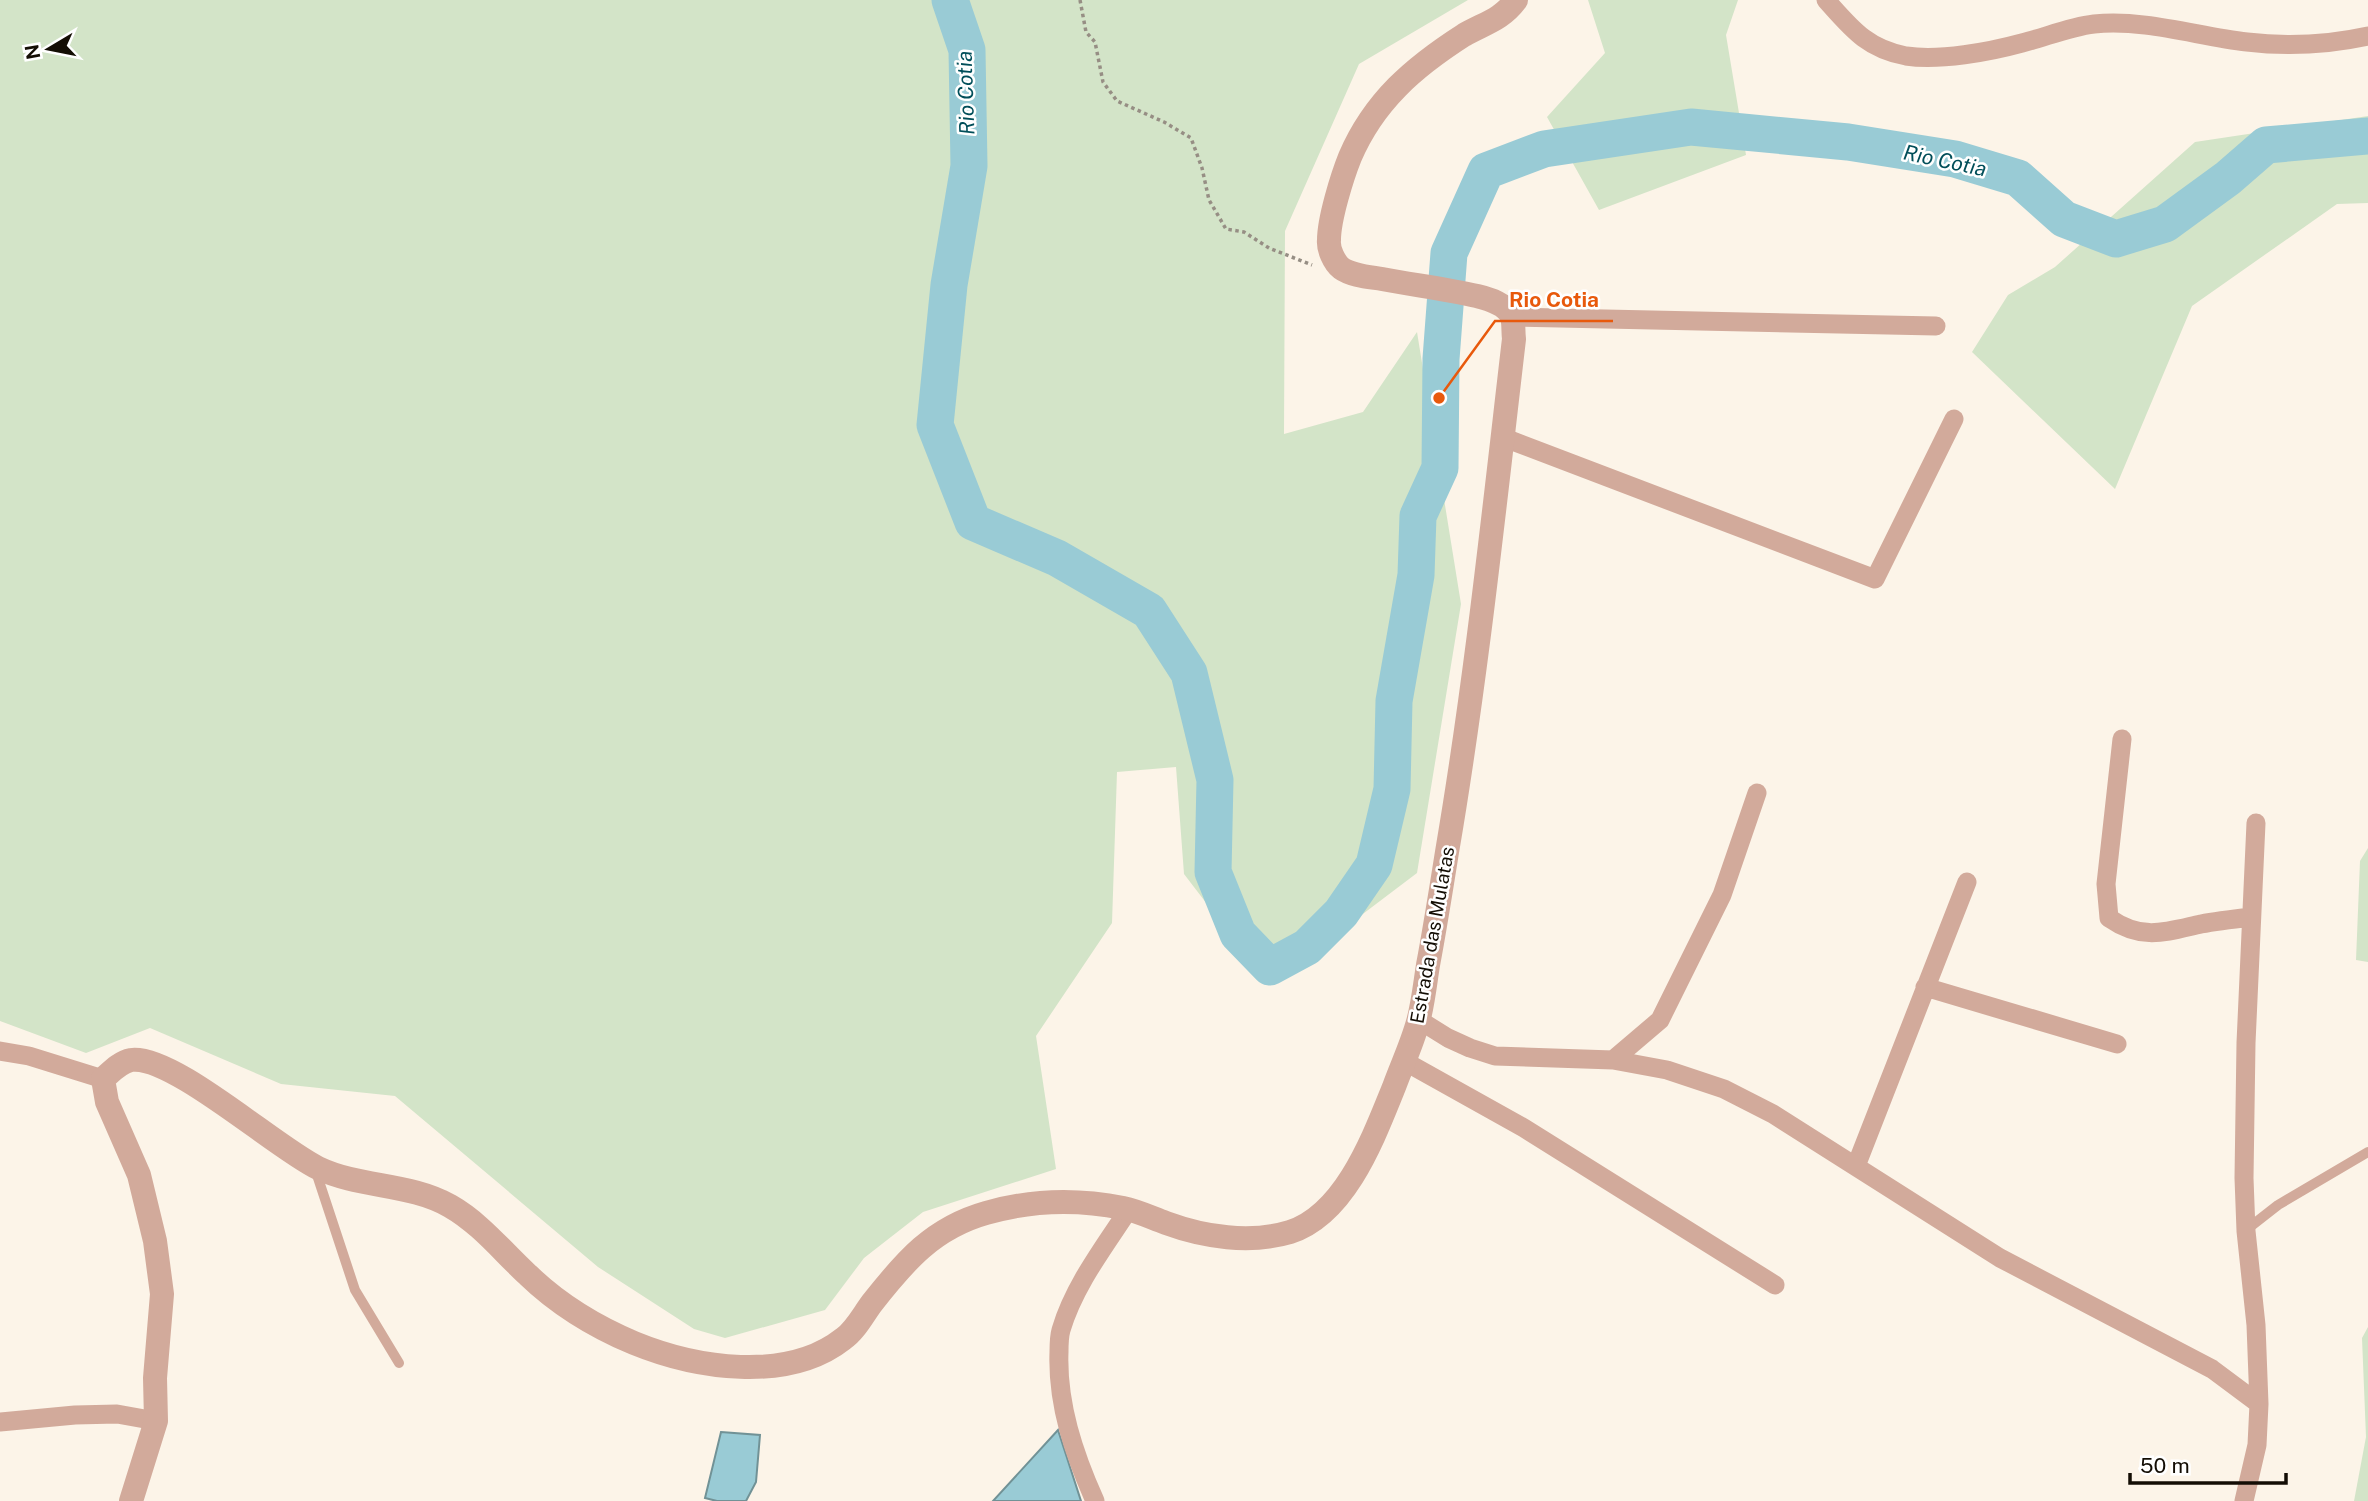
<svg xmlns="http://www.w3.org/2000/svg" width="2368" height="1501" font-family="'Public Sans',sans-serif">
<style>
.green{fill:#d3e4c8}
.water{fill:#99cbd5;stroke:#719296;stroke-width:2}
.lines{fill:none;stroke-linecap:round;stroke-linejoin:round}
.river{stroke:#99cbd5;stroke-width:37}
.path{stroke:#968e84;stroke-width:3.5;stroke-dasharray:3.5 3.5;stroke-linecap:butt}
.service{stroke:#d2aa9b;stroke-width:10}
.minor{stroke:#d2aa9b;stroke-width:19}
.tertiary{stroke:#d2aa9b;stroke-width:24}
.labels{text-anchor:middle;stroke-width:5;stroke-linejoin:round;paint-order:stroke}
.street-label{font-size:19px;fill:#130d04;stroke:#fff}
.water-label{font-size:21px;font-style:italic;fill:#004e59;stroke:#fff}
.leader{fill:none;stroke:#e8590c;stroke-width:2.5}
.callout-dot{fill:#e8590c;stroke:#fff;stroke-width:2.5}
.callout-label{font-size:21px;text-anchor:middle;font-weight:bold;fill:#e8590c;stroke:#fff;stroke-width:5;stroke-linejoin:round;paint-order:stroke}
</style>
<rect width="100%" height="100%" fill="#fcf4e8"/>
<path class="green" d="M0 0H1468L1359 64 1285 231 1284 434 1363 412 1417 332 1461 604 1417 873 1269 985 1184 874 1176 767 1117 772 1112 923 1036 1036 1056 1169 923 1212 864 1258 825 1310 725 1338 694 1329 598 1267 395 1096 281 1084 150 1028 86 1053 0 1021Z
M1588 0H1738L1726 35 1746 155 1599 210 1547 117 1605 53Z
M2368 116V203L2337 204 2192 306 2115 489 1972 352 2008 295 2055 267 2195 142Z
M2368 848V962L2356 960 2360 861Z
M2368 1327V1501H2354L2366 1437 2362 1338Z"/>
<path class="water" d="M1058 1430 1081 1501H993Z
M721 1432 760 1435 756 1482 746 1501H717L705 1498Z"/>
<g class="lines">
<path class="river" d="M950 0 967 50 969 166 949 285 935 425 973 522 1057 558 1149 611 1189 673 1215 780 1213 872 1238 934 1270 967 1307 947 1341 913 1374 865 1392 789 1394 701 1416 575 1418 516 1440 468 1441 359 1449 253 1486 171 1544 149 1691 127 1848 142 1955 159 2018 178 2064 219 2116 239 2165 224 2228 178 2266 145 2368 136"/>
<path class="path" d="M1080 0 1086 32 1095 42 1103 82 1117 101 1164 122 1191 138 1202 168 1209 200 1226 229 1244 232 1269 248 1312 265"/>
<path class="service" d="M316 1172 355 1290 399 1363
M2246 1230 2278 1205 2368 1152"/>
<path class="minor" d="M1826 0C1851 28 1867 49 1906 56 1940 61 1989 52 2022 43 2046 37 2069 27 2094 24 2146 19 2196 36 2247 42 2288 47 2327 45 2368 36
M1512 317 1936 326
M1502 437 1875 579 1954 419
M2122 739 2106 884 2109 918C2142 941 2165 932 2201 924 2217 921 2234 919 2251 917
M2256 823 2246 1043 2244 1178 2246 1231 2256 1325 2259 1404
M1925 987 2117 1044
M1419 1020 1448 1038 1470 1048 1495 1056 1613 1060 1667 1070 1724 1089 1773 1114 2000 1258 2212 1369 2259 1404 2257 1445 2244 1501
M0 1051 29 1056 103 1079
M1613 1060 1660 1020 1722 895 1757 793
M1404 1061 1524 1128 1775 1285
M1856 1166 1967 882
M0 1422 75 1415 117 1414 156 1421
M1095 1501C1074 1454 1057 1404 1059 1352 1059 1345 1059 1337 1061 1330 1074 1286 1104 1247 1129 1209"/>
<path class="tertiary" d="M131 1501 156 1421 155 1378 162 1294 155 1241 139 1175 107 1102 103 1079C111 1072 120 1062 131 1060 172 1054 276 1148 318 1168 360 1188 410 1183 450 1206 480 1223 503 1252 528 1275 557 1303 596 1327 634 1343 695 1368 787 1383 843 1339 855 1331 863 1315 872 1303 905 1261 933 1228 986 1213 1031 1200 1078 1199 1123 1208 1138 1211 1152 1218 1166 1223 1204 1237 1250 1244 1290 1232 1346 1214 1374 1136 1394 1087 1402 1065 1412 1044 1418 1022 1423 1004 1425 984 1428 965 1435 928 1441 890 1447 852 1476 682 1494 510 1514 339 1513 332 1514 323 1512 317 1507 304 1489 299 1477 296 1446 289 1414 285 1382 279 1370 277 1352 276 1341 268 1334 262 1328 249 1329 240 1329 219 1342 177 1350 157 1374 101 1414 67 1464 35 1485 23 1501 20 1516 0"/>
</g>
<g class="labels">
<g class="street-label">
<text transform="translate(1432 935) rotate(-80)" y="7">Estrada das Mulatas</text>
</g>
<g class="water-label">
<text transform="translate(966 93) rotate(-92)" y="7">Rio Cotia</text>
<text transform="translate(1945 161) rotate(12)" y="7">Rio Cotia</text>
</g>
</g>
<path class="leader" d="M1439 398L1495 321H1613"/>
<circle class="callout-dot" cx="1439" cy="398" r="7"/>
<g class="callout-label">
<text x="1554" y="307">Rio Cotia</text>
</g>
<g transform="translate(49 49) rotate(260)" stroke="#ffffff" stroke-width="5" paint-order="stroke">
<path d="M0-5L12 26L0 18L-12 26Z" fill="#130d04"/>
<text y="-10" font-size="19" font-weight="bold" text-anchor="middle" fill="#130d04">N</text>
</g>
<path d="M2130 1473v10h156v-10" fill="none" stroke="#130d04" stroke-width="3.5"/>
<text x="2140" y="1473" font-size="21" fill="#130d04" stroke="#ffffff" stroke-width="5" paint-order="stroke">50 m</text>
</svg>
